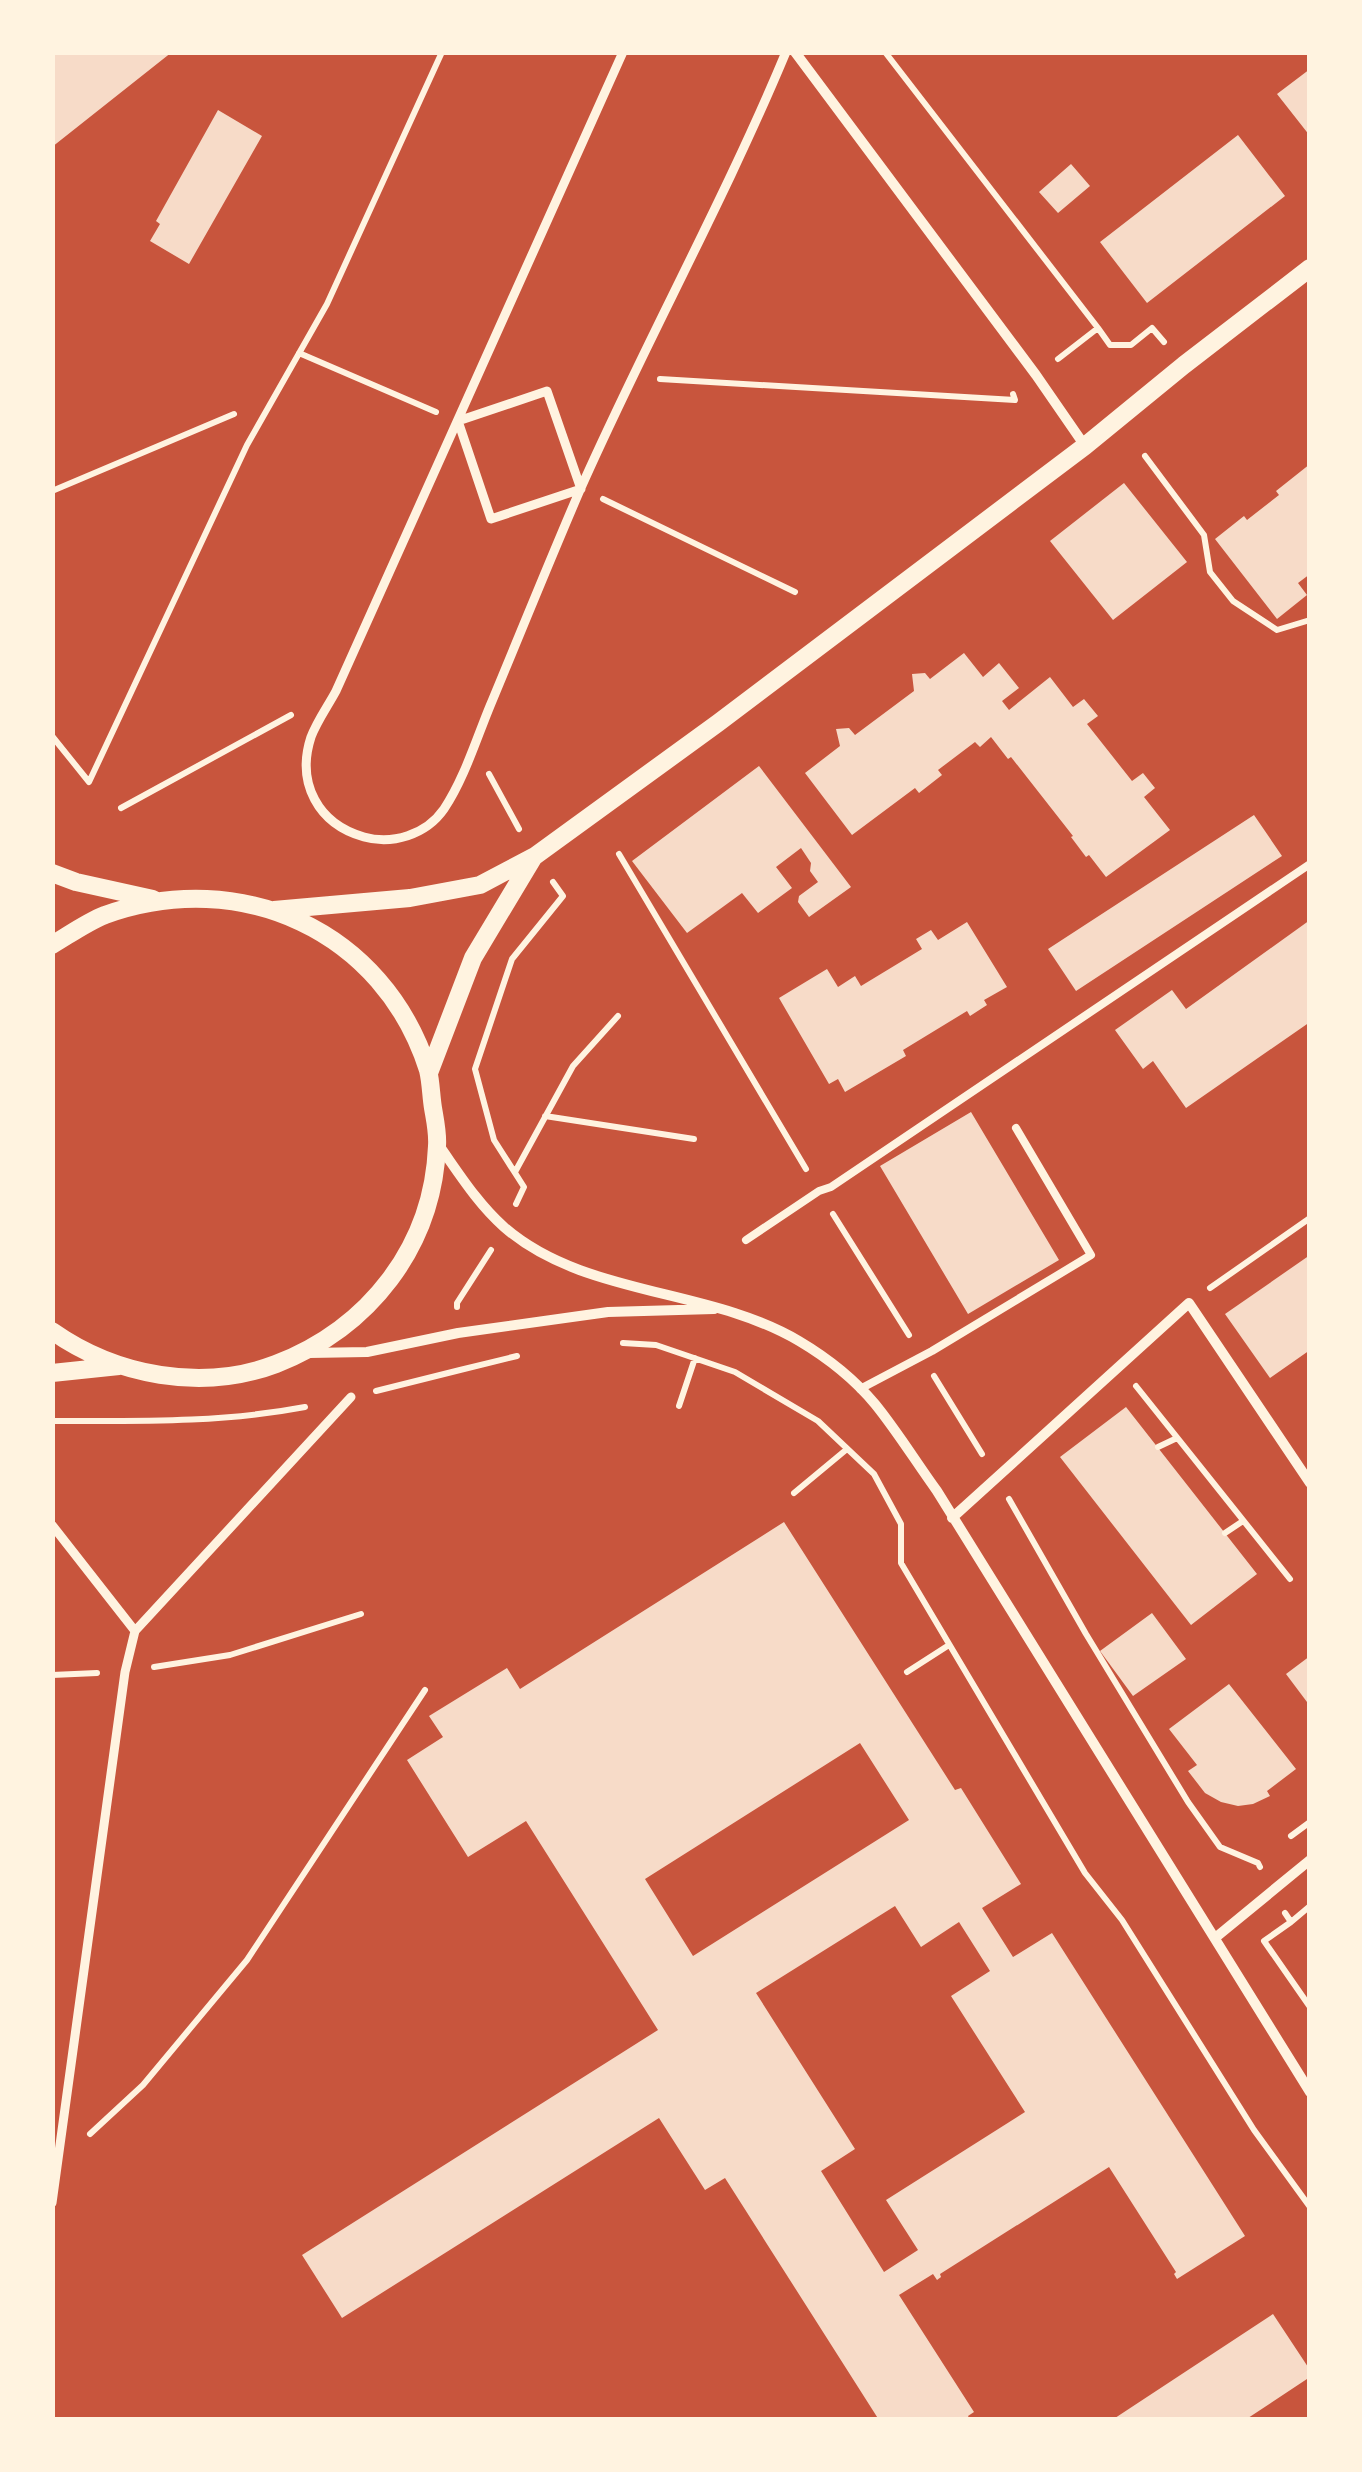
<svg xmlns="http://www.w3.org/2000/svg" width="1362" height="2472" font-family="Overpass,sans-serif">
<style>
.building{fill:#f7dbc8;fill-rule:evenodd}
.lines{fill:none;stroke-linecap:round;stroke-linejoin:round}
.path{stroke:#fff3e0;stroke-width:6}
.service{stroke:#fff3e0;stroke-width:8}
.pedestrian{stroke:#fff3e0;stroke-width:9}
.minor{stroke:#fff3e0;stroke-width:10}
.tertiary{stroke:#fff3e0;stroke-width:18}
</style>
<rect width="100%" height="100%" fill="#c8553d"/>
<path class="building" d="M52 52H172L52 147Z
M1310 69V136L1277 94Z
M218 110 262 136 189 264 150 241 160 224 156 221Z
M1238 135 1285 196 1147 303 1100 242Z
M1071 164 1090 186 1058 213 1039 192Z
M1310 464V574L1298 583 1307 595 1277 619 1215 539 1244 516 1247 520 1279 495 1276 491Z
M1124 483 1187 562 1113 620 1050 541Z
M964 653 983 677 999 663 1019 688 1002 701 1009 710 1050 677 1073 707 1084 699 1098 716 1087 724 1132 781 1143 773 1155 788 1144 797 1170 830 1106 877 1089 855 1086 857 1071 837 1073 836 1011 757 1008 759 991 737 980 747 975 742 938 770 942 775 919 793 915 788 852 835 805 773 840 746 836 729 849 728 855 735 914 691 912 674 925 673 930 679Z
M759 766 851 887 809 917 798 902 799 896 818 882 810 871 811 863 801 848 776 867 792 888 758 913 742 893 687 933 632 861Z
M1254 815 1282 856 1076 991 1048 949Z
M1310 920V1022L1186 1108 1153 1061 1143 1069 1115 1030 1172 990 1186 1009Z
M967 922 1007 987 984 1000 987 1005 970 1016 967 1011 903 1050 906 1056 845 1092 838 1079 829 1084 779 998 827 969 838 987 855 976 861 986 922 949 916 939 931 930 938 940Z
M971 1112 1059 1260 968 1314 880 1166Z
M1310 1255V1350L1270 1378 1225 1314Z
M1126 1407 1257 1574 1191 1625 1060 1457Z
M784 1522 955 1790 961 1788 1021 1884 982 1908 1013 1957 1052 1933 1245 2236 1177 2279 1174 2274 1176 2272 1109 2167 940 2274 941 2277 937 2280 933 2274 899 2295 974 2412 968 2416 970 2420H879L725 2178 705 2190 659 2118 342 2318 302 2255 658 2030 526 1821 468 1857 407 1760 443 1737 429 1716 507 1668 520 1689ZM860 1743 909 1820 693 1956 645 1879ZM895 1906 921 1947 959 1922 990 1971 951 1996 1025 2112 886 2200 918 2250 884 2272 821 2171 855 2149 756 1993Z
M1152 1613 1186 1659 1133 1696 1100 1651Z
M1310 1656V1706L1286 1674Z
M1229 1684 1296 1769 1267 1791 1270 1796 1253 1804 1238 1806 1221 1802 1205 1793 1188 1771 1197 1765 1169 1729Z
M1273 2314 1310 2370V2377L1245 2420H1112Z"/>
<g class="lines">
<path class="path" d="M885 52 1098 328
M299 353 436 412
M1058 359 1098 328 1110 345H1131L1152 328 1164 342
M660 379 1015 400 1013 394
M1145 456 1204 535 1210 572 1233 601 1277 630 1310 620
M52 491 234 414
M603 499 795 592
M52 736 89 782 247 445 327 304 442 52
M489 774 519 829
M121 808 291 715
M619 854 806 1169
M545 1116 694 1139
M515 1172 573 1066 618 1016
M516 1204 524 1187 494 1140 475 1069 512 959 563 896 553 882
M833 1214 909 1335
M1210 1288 1310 1218
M457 1307V1303L491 1250
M623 1343 656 1345 735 1372 818 1421 874 1474 901 1524V1563L1085 1873 1122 1920 1254 2130 1310 2207
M460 1370 517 1356
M934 1376 982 1454
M1136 1386 1290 1579
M376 1391 460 1370
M679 1406 695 1358
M52 1421C137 1421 221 1423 305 1407
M1158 1447 1177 1438
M794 1493 847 1449
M1009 1499 1086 1634 1188 1802 1220 1847 1258 1863 1260 1867
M1225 1533 1243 1521
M154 1667 230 1655 361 1614
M907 1672 949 1645
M52 1675 97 1673
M1291 1836 1310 1822
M1285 1913 1291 1922 1264 1941 1310 2007
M1291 1922 1310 1906
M90 2134 143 2085 247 1960 425 1690"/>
<path class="service" d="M746 1240 819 1191 831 1187 1310 864
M860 1389 932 1351 1091 1255 1016 1128"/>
<path class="pedestrian" d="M623 52 336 691C328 706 317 721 311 737 296 783 318 824 364 837 392 845 426 835 444 809 464 779 476 740 490 706 520 634 549 562 580 490 645 343 724 201 786 52
M547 391 581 489 491 519 458 421Z
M52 1525 135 1631
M52 2203 125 1672 135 1631 351 1397"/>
<path class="minor" d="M795 52 1036 375 1085 446
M438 1144C458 1172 477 1203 504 1227 584 1297 708 1287 799 1341 826 1357 855 1380 875 1404 897 1431 916 1462 937 1491L1310 2092
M309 1353 367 1352 458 1333 608 1312 714 1309
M952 1518 1189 1303 1310 1483
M1215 1938 1310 1860"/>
<path class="tertiary" d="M52 873 76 882 153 899
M274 910 410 898 480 885 535 856 718 723 1085 446 1184 365 1310 268
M52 945C69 935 87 922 105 915 241 866 384 931 428 1070 431 1082 431 1096 433 1108 435 1120 438 1133 437 1146 433 1247 369 1328 276 1364 202 1392 116 1376 52 1331
M429 1073 473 958 533 858
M52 1373 119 1366"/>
</g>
<rect width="1362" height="2472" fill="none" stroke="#fff3e0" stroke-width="110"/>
</svg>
